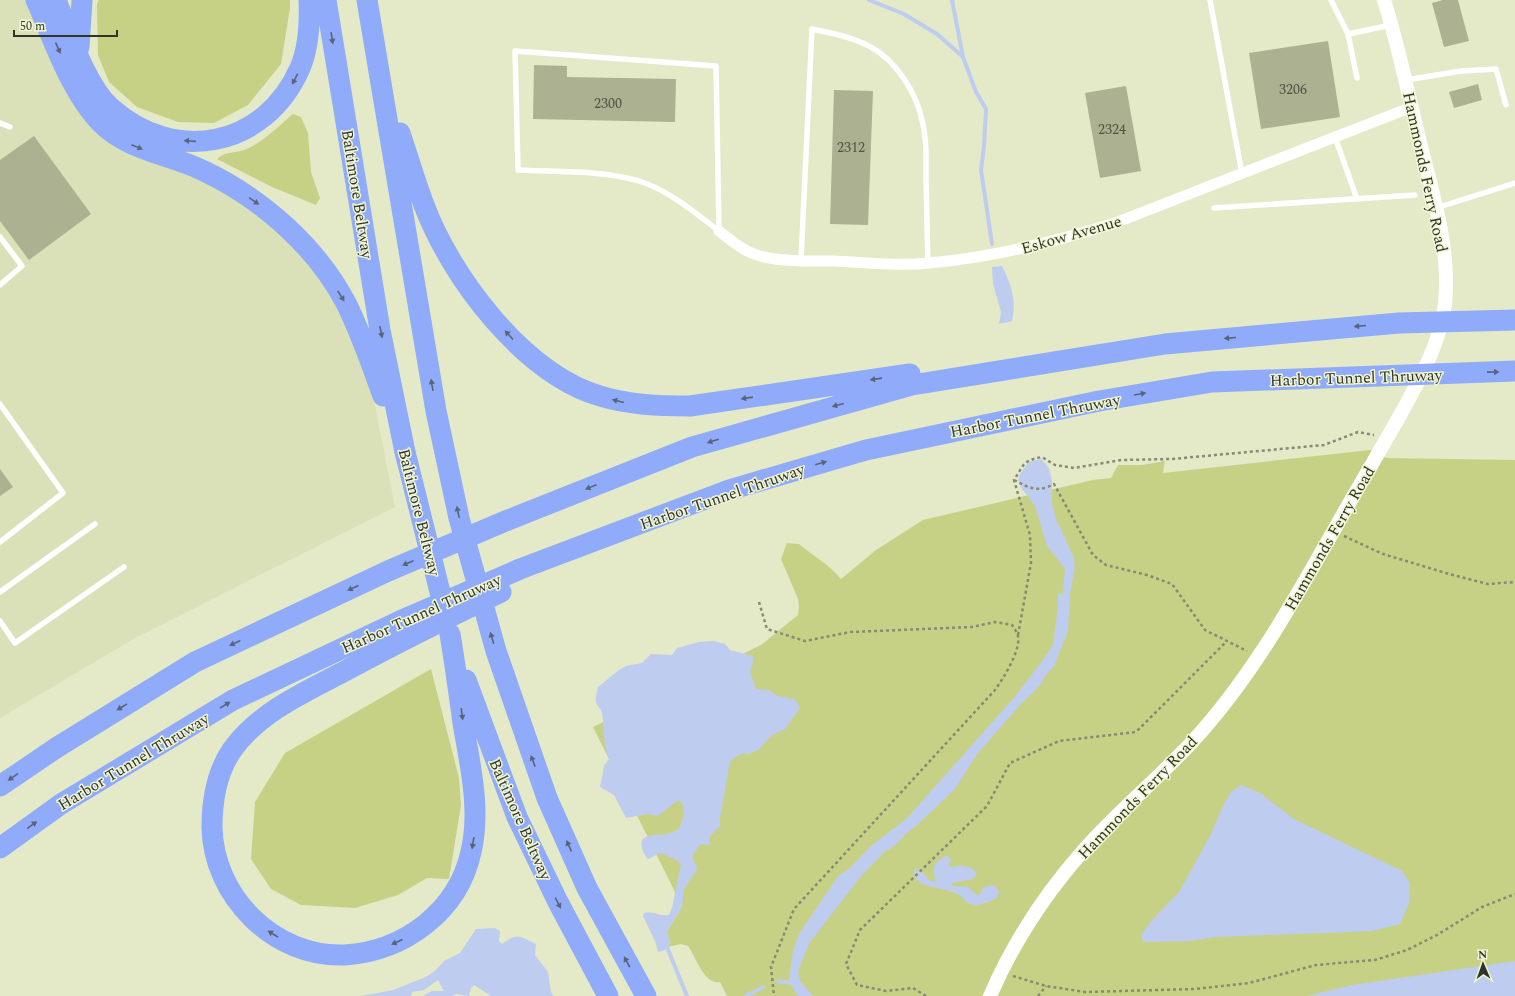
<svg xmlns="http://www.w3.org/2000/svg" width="1515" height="996" font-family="Spectral,serif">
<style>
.built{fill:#dae0b7}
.green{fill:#c7d185}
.water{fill:#beccef}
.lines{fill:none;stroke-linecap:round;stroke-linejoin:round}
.stream{stroke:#beccef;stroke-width:4}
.building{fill:#acb191}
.path{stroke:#878a74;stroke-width:2.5;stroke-dasharray:3 3;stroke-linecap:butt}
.service{stroke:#fff;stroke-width:5.5}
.minor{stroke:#fff;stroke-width:11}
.tertiary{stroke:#fff;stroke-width:14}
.motorway{stroke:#8fabf9;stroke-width:21}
.oneway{fill:#57647b}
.labels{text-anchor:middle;stroke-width:3;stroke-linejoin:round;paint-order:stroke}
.number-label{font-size:14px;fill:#505342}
.street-label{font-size:16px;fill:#323427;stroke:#f1f6d5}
</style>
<rect width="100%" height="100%" fill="#e4e9c8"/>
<path class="built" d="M0 0H28L55 64 286 236 339 305 357 345 374 401 395 507 135 638 0 718Z"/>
<path class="green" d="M99 0H290V8L281 64 248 105 214 123 178 122 137 107 109 82 98 55 97 4Z
M293 114 301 117 308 133 311 172 320 198 316 205 272 187 217 159C226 150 238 154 249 148 265 140 279 126 293 114Z
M1370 450 1386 458 1515 460V996H727L720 982C704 985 696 957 688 946L681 944 667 947 670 942 667 932 682 906 593 727 761 645 798 615 799 606 798 599 781 559 787 543 799 544C813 556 829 564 841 579L876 550 923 520 1093 480 1111 478 1118 465H1142L1165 461 1163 473Z
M431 669 459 778 461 805 449 879 427 878 398 895 355 908 301 905 271 889 251 859 255 802 285 753Z"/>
<path class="water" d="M1002 266C1011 284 1017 301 1012 321L999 324 1001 312 993 284 992 267Z
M1041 459 1049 468 1052 481V504L1060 534 1073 555 1075 564 1070 595 1068 631 1054 666 978 753 954 790 917 825 891 845 862 875 810 942 798 971 800 981 813 996H798L789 982 793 950 799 934 838 876 850 868 872 845 906 819 1013 699 1043 660 1053 645 1058 606V593L1062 595 1063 593 1065 569 1047 546 1035 506 1022 489 1018 480 1020 474 1029 462Z
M714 641 725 644 730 650 753 656V663L750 671 756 689 769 690 777 696 795 699 800 708 785 729 771 736 758 750 748 754 742 753 730 761 720 818V826L710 836 709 845 700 844 692 857 697 867 696 871 684 889 682 906 667 932 670 942 665 950 658 952 655 941 643 916 644 913C653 910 660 917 669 915L672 908 681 864 675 859 660 853 648 859C645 856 643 852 642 848 638 832 658 836 667 834 671 833 675 831 679 829 683 819 688 806 678 800L658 816 648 814 626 818 614 795 600 787 604 766 609 759C602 745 605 727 602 713 601 708 597 706 596 702 595 698 597 691 598 687L619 670 626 666 642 663 651 654 672 655 677 648 699 642Z
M1241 785 1260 793 1294 819 1402 871 1410 883 1409 903 1400 924 1372 931 1215 937 1189 941 1143 942 1141 935 1152 920 1179 892 1210 836 1223 806 1231 792Z
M947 856 952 860 948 864 950 867C959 865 971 864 977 874L973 879 952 883V886L968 887 977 895H979L984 887 994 885 999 891 998 897C992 901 982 905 975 905 967 905 963 897 957 894 946 888 932 889 921 883 917 881 916 878 914 874L915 869 920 870 929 880 935 882C936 878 934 876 934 872 932 865 941 857 947 856Z
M495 928 500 931 499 941 502 944C518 932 519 936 536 944L535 955 548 972 551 992 554 996H491L474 985 471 988 469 996 456 994 452 996H423L432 991H444L438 980 424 990 412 992 411 996H361L393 990 426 977 436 970 444 961 460 953 476 929Z
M1515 961V996H1307L1352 985Z"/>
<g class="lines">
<path class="stream" d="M869 0 904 14 937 34 962 56
M952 0 963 57 976 92 986 109 984 146 981 170 992 244
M1057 525 1068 550
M1022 700 1040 682 1043 675
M888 848 902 836
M667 947 687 996
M778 981 793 983
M746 996 763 987"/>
</g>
<path class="building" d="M1443 0H1458L1469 41 1444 47 1432 3Z
M1328 41 1340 117 1261 129 1249 53Z
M534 65 567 66V77L676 79 675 122 533 119Z
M1478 84 1482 100 1454 108 1449 92Z
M1126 86 1141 171 1100 178 1085 93Z
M834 90 873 91 868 225 830 224Z
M34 136 91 214 29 260 0 221V160Z
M0 469 13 487 0 496Z"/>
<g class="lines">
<path class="path" d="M1014 480C1029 488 1038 493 1054 484L1093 555 1106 565 1147 575 1172 584 1205 630 1247 651
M1344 536 1383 554 1449 574 1488 584 1515 582
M759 602 767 629 805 641 850 632 972 627 995 622 1012 625C1014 628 1017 632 1018 636 1021 650 1003 679 995 690L794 909 771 967 774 996
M1018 635 1031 563 1030 535 1014 480C1024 465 1022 461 1042 457L1055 465 1074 468 1121 460 1172 459 1324 445 1358 432 1374 435
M1013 976 1046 986 1085 992 1195 989 1249 983 1316 965 1375 960 1407 950 1437 935 1482 907 1515 894
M926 996 913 988 886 991 857 985 846 964 860 930 987 806 1010 763 1059 741 1136 732 1226 642
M1038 996 1046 986"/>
<path class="service" d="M1210 0 1242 174
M1331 0 1348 34 1391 25
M1348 34 1357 78
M515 51 716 66 719 231C694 212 670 191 639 181 602 170 556 172 518 170Z
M1406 80 1461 71 1496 69 1506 105
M0 123 10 127
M1335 137 1357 199
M1214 208 1415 195
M1436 208 1515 183
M0 237 22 266 0 285
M801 260 812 29C832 33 852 37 871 47 896 61 916 92 922 120 927 140 926 160 926 181 927 208 927 236 928 263
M0 404 63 493 0 542
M0 592 95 524
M0 621 15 643 124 567"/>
<path class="minor" d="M719 231C732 241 744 252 760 256 781 262 813 261 835 261 866 263 898 266 929 263 993 257 1055 242 1115 223L1412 107"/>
<path class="tertiary" d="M990 996C1013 943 1045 894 1083 851 1117 812 1158 779 1193 741 1260 668 1305 580 1354 495 1370 467 1387 439 1403 410 1421 377 1440 343 1445 304 1451 247 1431 189 1418 134 1407 89 1398 44 1384 0"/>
<path class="motorway" d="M36 0C53 38 71 93 101 123 129 151 169 154 204 171 261 198 316 246 346 303 361 333 372 365 383 396
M56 0C69 32 85 84 110 107 174 165 265 148 300 68 309 47 310 23 309 0
M326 0 380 330 405 452 446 616
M367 0 436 411 459 518 496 651 547 798 587 888 646 996
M79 47 82 0
M400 133C408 157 415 181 424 205 451 277 523 373 600 396 630 405 659 406 690 406L910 374
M450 634C455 664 459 693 463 723 470 765 481 809 471 852 458 911 405 951 345 955 274 958 213 896 212 827 212 801 217 772 232 750 259 712 305 692 345 671 397 643 449 617 501 592
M466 680 517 817 558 902 608 996
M0 786 56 748 195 662 388 571 508 520 692 447 912 385 1165 344 1399 323 1515 320
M0 848 61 804 233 700 400 621 520 569 729 490 866 450 1099 401 1212 382 1515 371"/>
</g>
<defs><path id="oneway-solid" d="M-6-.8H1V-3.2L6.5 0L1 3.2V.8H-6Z"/></defs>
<g class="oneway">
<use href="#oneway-solid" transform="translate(332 38) rotate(81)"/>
<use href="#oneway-solid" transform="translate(58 48) rotate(66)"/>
<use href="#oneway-solid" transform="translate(295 79) rotate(117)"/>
<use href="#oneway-solid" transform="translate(190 141) rotate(-176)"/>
<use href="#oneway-solid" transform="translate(137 147) rotate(22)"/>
<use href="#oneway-solid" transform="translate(254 201) rotate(35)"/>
<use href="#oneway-solid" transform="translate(341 296) rotate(57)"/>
<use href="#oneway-solid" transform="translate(1360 326) rotate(175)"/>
<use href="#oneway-solid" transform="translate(381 332) rotate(79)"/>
<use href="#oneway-solid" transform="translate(509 335) rotate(-132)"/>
<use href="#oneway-solid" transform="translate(1230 338) rotate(175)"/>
<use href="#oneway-solid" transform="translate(1493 372) rotate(-1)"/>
<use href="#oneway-solid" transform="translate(876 379) rotate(172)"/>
<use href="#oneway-solid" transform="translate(432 385) rotate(-100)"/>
<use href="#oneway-solid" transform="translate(1140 394) rotate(-10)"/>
<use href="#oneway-solid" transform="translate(747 398) rotate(172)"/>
<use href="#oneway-solid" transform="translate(618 401) rotate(-166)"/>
<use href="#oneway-solid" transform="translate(838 405) rotate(165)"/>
<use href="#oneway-solid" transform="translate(713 441) rotate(163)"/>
<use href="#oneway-solid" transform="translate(821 463) rotate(-16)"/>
<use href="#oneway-solid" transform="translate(591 487) rotate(158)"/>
<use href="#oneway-solid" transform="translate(458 512) rotate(-102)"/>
<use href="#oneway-solid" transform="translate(408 563) rotate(157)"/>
<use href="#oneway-solid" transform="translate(353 588) rotate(155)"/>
<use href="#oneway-solid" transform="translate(492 638) rotate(-106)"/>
<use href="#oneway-solid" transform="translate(235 643) rotate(155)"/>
<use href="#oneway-solid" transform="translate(225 705) rotate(-31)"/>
<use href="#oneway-solid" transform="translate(122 707) rotate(148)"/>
<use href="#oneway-solid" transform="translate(462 714) rotate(82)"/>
<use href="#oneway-solid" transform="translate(533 761) rotate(-110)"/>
<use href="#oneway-solid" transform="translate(13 777) rotate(146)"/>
<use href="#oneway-solid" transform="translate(32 825) rotate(-36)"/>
<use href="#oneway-solid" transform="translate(473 843) rotate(99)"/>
<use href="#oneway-solid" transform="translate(569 846) rotate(-114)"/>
<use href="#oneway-solid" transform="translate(558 903) rotate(63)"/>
<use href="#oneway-solid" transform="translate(273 934) rotate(-148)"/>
<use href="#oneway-solid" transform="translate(397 942) rotate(155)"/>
<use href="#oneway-solid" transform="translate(627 962) rotate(-119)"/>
</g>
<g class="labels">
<g class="number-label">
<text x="1293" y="94">3206</text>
<text x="608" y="108">2300</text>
<text x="1112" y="134">2324</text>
<text x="851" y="152">2312</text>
</g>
<g class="street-label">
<text transform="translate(1426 172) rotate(78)" y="6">Hammonds Ferry Road</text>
<text transform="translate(358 194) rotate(81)" y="6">Baltimore Beltway</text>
<text transform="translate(1071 234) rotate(-16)" y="6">Eskow Avenue</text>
<text transform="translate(1356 377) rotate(-2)" y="6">Harbor Tunnel Thruway</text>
<text transform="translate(1035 415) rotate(-11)" y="6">Harbor Tunnel Thruway</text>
<text transform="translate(722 496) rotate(-19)" y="6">Harbor Tunnel Thruway</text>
<text transform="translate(420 512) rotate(76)" y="6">Baltimore Beltway</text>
<text transform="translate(1329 538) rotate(-60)" y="6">Hammonds Ferry Road</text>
<text transform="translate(421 613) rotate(-24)" y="6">Harbor Tunnel Thruway</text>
<text transform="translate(133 761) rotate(-31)" y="6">Harbor Tunnel Thruway</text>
<text transform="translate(1137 797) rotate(-46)" y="6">Hammonds Ferry Road</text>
<text transform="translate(521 819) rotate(66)" y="6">Baltimore Beltway</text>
</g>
</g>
<g transform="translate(1483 964) rotate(358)" stroke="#f1f6d5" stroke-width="3" paint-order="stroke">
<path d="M0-3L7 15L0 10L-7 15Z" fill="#323427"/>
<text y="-6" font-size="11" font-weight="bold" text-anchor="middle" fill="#323427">N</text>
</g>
<path d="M14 30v6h103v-6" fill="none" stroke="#323427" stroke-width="2"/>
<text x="20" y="30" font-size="12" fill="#323427" stroke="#f1f6d5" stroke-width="3" paint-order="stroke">50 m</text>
</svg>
